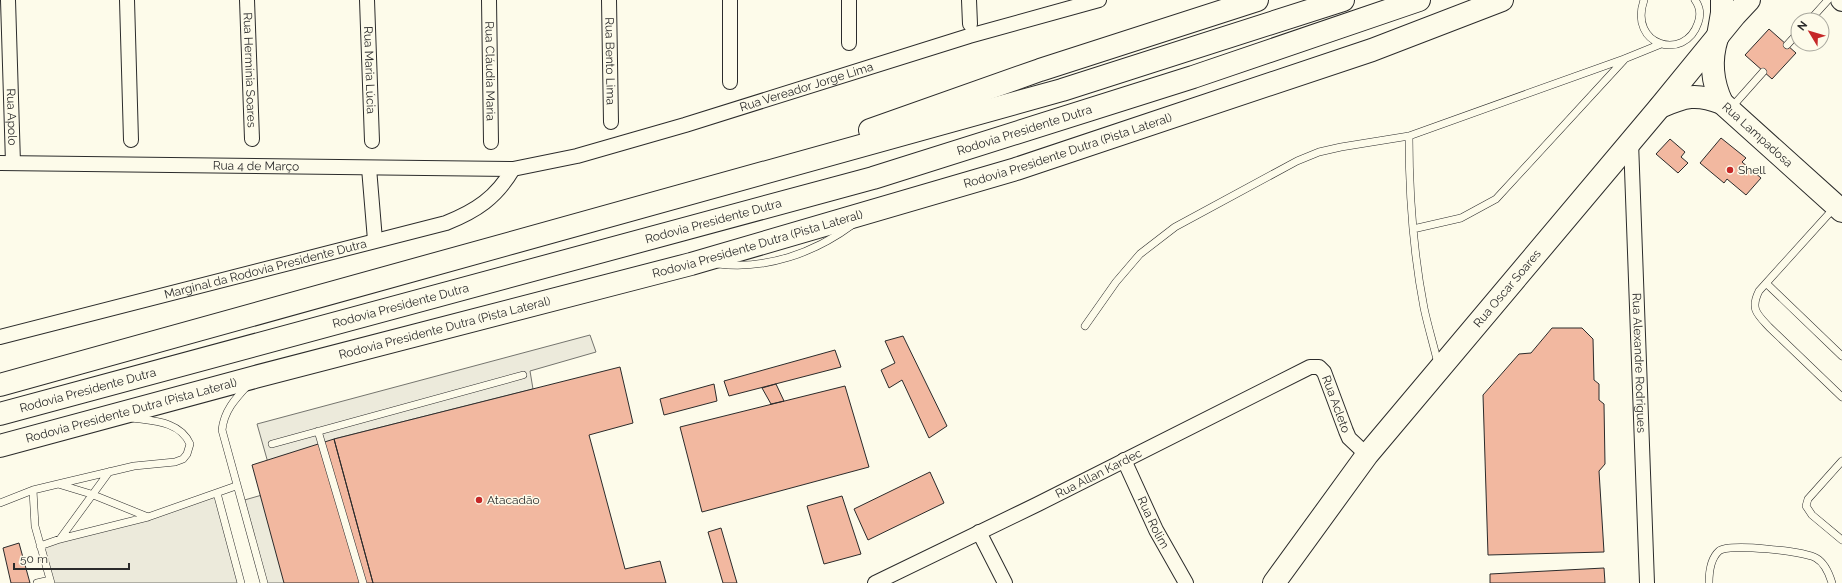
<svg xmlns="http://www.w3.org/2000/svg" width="1842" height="583" font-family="Raleway,sans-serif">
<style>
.parking{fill:#eceadb;stroke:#74746e}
.building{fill:#f2b8a0;stroke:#2b2b2b}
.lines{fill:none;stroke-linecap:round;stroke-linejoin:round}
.lane-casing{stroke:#2b2b2b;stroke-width:8}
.street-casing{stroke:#2b2b2b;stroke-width:16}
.secondary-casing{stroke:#2b2b2b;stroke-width:22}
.primary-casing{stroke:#2b2b2b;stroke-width:24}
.highway-casing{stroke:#2b2b2b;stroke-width:24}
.lane{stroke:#fdfbea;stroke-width:7}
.street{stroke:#fdfbea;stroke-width:14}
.secondary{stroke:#fdfbea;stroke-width:20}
.primary{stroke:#fdfbea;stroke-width:22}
.highway{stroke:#fdfbea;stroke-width:22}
.poi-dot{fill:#c62828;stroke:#fdfbea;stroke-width:1.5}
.labels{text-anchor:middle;stroke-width:3;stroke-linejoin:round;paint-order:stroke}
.street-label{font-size:12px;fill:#2b2b2b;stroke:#fdfbea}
.poi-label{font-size:12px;fill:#2b2b2b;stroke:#fdfbea;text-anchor:start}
</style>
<rect width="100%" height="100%" fill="#fdfbea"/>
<path class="parking" d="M590 335 596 352 530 371 533 389 334 439 356 583H263L241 501 276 491 257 424Z
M217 493 241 583H51L40 546Z"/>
<path class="building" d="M1769 29 1796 53 1772 79 1745 55Z
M1721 138 1746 158 1742 162 1761 178 1746 195 1727 179 1724 183 1700 163Z
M1670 139 1685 152 1681 157 1688 163 1678 173 1656 154Z
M1552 328H1582L1593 339 1594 380 1599 384V400L1604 404 1605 464 1599 471 1604 552 1488 555 1483 395 1519 354 1531 353Z
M903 336 947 426 929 438 902 380 889 388 881 370 895 363 885 341Z
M835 350 841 367 729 396 724 381Z
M620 367 633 423 589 435 625 569 660 561 666 583H373L334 439Z
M714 384 717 401 664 415 660 399Z
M776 384 784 401 771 404 762 388Z
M845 386 869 467 702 512 680 427Z
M334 439 373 583H284L252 465Z
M930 472 944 503 868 540 854 509Z
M842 496 861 554 824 564 807 506Z
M721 528 737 583H723L708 532Z
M19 543 30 583H11L3 548Z
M1604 568 1605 583H1490V574Z"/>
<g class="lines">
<g class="lane-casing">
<path id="lane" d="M1644 0C1628 46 1685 62 1698 23 1701 15 1700 7 1695 0
M1810 20 1828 0
M1787 45 1798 33
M1731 108 1763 72
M1835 207 1759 291C1750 309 1757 314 1769 327L1842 397
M1413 229 1461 218 1496 199 1624 60
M718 264C766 270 814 253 852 225
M1767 284 1842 356
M1085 326 1116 282 1140 254 1175 227 1297 161 1319 152 1341 147 1409 136
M1438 364C1434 346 1428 327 1424 308 1413 251 1409 194 1409 136L1624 59 1661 44
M248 385C235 399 224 411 222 430L264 583
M318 431 363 583
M272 444 523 375
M1842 461 1808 499 1806 506 1812 515 1842 540
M58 484 91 494 148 517
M33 490 35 526 51 583
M217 493 241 583
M0 503 33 490 58 484 134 466 175 462 183 459 187 454 190 444C180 421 153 421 132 418
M60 539 109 472
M40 546 60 539 148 517 236 486
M37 583 50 580
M1709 583C1709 572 1710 559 1719 551 1728 543 1804 551 1816 558 1825 563 1829 573 1832 583"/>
</g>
<g class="street-casing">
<g id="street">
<path id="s1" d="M8 0 13 163"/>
<path d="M127 0 131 140"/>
<path id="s2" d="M247 0 252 139"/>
<path id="s3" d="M367 0 372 141"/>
<path id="s4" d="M489 0 491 142"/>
<path id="s5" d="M609 0 611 122"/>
<path d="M730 0V82"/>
<path d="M849 0V43"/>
<path d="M969 0 970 24"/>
<path id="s6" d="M1631 142 1647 583"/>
<path id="s7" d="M0 163 513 169 577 156 685 125 969 36 1099 0"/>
<path d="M369 168 375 240"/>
<path id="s8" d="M0 337 446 223C476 211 496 198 513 169"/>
<path id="s9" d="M1124 460 1156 530 1186 583"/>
<path d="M979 532 1005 583"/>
<path id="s10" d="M875 583 1038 504 1310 367H1319L1324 372 1346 431 1349 438 1367 455"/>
</g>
</g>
<g class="secondary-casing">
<path id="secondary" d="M1841 0 1842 1"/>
</g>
<g class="primary-casing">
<g id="primary">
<path d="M1717 38C1710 60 1712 82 1722 103"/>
<path id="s11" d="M1660 107C1685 96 1696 93 1722 103L1842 211"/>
<path id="s12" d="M1274 583 1367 455 1659 108 1735 15 1749 0"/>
</g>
</g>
<g class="highway-casing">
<g id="highway">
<path d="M1718 36 1722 13V0"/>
<path d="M870 130 1040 70 1257 0"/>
<path d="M0 385 1062 90 1343 0"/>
<path id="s13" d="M0 414 873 178 1193 77 1419 0"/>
<path id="s14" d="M0 446 255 377 691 264 1016 169 1372 50 1502 0"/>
</g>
</g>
<use href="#lane" class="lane"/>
<use href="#street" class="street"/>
<use href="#secondary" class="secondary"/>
<use href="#primary" class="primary"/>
<use href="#highway" class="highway"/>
</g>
<g class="poi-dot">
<circle cx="1730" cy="170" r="4"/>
<circle cx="479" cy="500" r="4"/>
</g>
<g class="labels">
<g class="street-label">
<text dy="4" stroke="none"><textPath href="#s5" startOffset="61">Rua Bento Lima</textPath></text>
<text dy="4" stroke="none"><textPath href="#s2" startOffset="70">Rua Hermínia Soares</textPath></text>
<text dy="4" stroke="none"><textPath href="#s3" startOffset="70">Rua Maria Lúcia</textPath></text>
<text dy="4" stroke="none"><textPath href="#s4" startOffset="71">Rua Cláudia Maria</textPath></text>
<text dy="4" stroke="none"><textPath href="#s7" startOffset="818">Rua Vereador Jorge Lima</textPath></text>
<text dy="4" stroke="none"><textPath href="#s1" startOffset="117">Rua Apolo</textPath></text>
<text dy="4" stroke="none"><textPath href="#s13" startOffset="1063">Rodovia Presidente Dutra</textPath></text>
<text dy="4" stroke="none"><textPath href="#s11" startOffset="112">Rua Lampadosa</textPath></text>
<text dy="4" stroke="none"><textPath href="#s14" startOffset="1108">Rodovia Presidente Dutra (Pista Lateral)</textPath></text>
<text dy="4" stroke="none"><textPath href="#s7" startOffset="256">Rua 4 de Março</textPath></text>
<text dy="4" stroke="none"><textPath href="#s13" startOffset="739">Rodovia Presidente Dutra</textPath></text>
<text dy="4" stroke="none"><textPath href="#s14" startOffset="784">Rodovia Presidente Dutra (Pista Lateral)</textPath></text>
<text dy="4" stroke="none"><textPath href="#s8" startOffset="274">Marginal da Rodovia Presidente Dutra</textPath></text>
<text dy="4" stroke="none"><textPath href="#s12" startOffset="376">Rua Oscar Soares</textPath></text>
<text dy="4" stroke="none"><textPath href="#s13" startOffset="415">Rodovia Presidente Dutra</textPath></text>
<text dy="4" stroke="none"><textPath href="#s14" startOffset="460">Rodovia Presidente Dutra (Pista Lateral)</textPath></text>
<text dy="4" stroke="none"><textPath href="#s6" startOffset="221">Rua Alexandre Rodrigues</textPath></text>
<text dy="4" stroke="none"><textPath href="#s13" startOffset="91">Rodovia Presidente Dutra</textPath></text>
<text dy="4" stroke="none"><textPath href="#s10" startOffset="536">Rua Acleto</textPath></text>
<text dy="4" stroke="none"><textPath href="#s14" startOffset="136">Rodovia Presidente Dutra (Pista Lateral)</textPath></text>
<text dy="4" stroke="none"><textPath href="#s10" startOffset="249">Rua Allan Kardec</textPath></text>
<text dy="4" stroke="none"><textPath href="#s9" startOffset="69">Rua Rolim</textPath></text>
</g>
<g class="poi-label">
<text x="1738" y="174">Shell</text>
<text x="487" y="504">Atacadão</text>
</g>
</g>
<g transform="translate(1810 32) rotate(308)"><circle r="19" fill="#fdfbea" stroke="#a9a89e"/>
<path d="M0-3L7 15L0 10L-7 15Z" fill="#c62828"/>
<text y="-6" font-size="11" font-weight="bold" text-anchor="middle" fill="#2b2b2b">N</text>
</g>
<path d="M14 563v6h115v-6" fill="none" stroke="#2b2b2b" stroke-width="2"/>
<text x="20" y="563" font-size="12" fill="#2b2b2b" stroke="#fdfbea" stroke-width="3" paint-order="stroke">50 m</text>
</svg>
